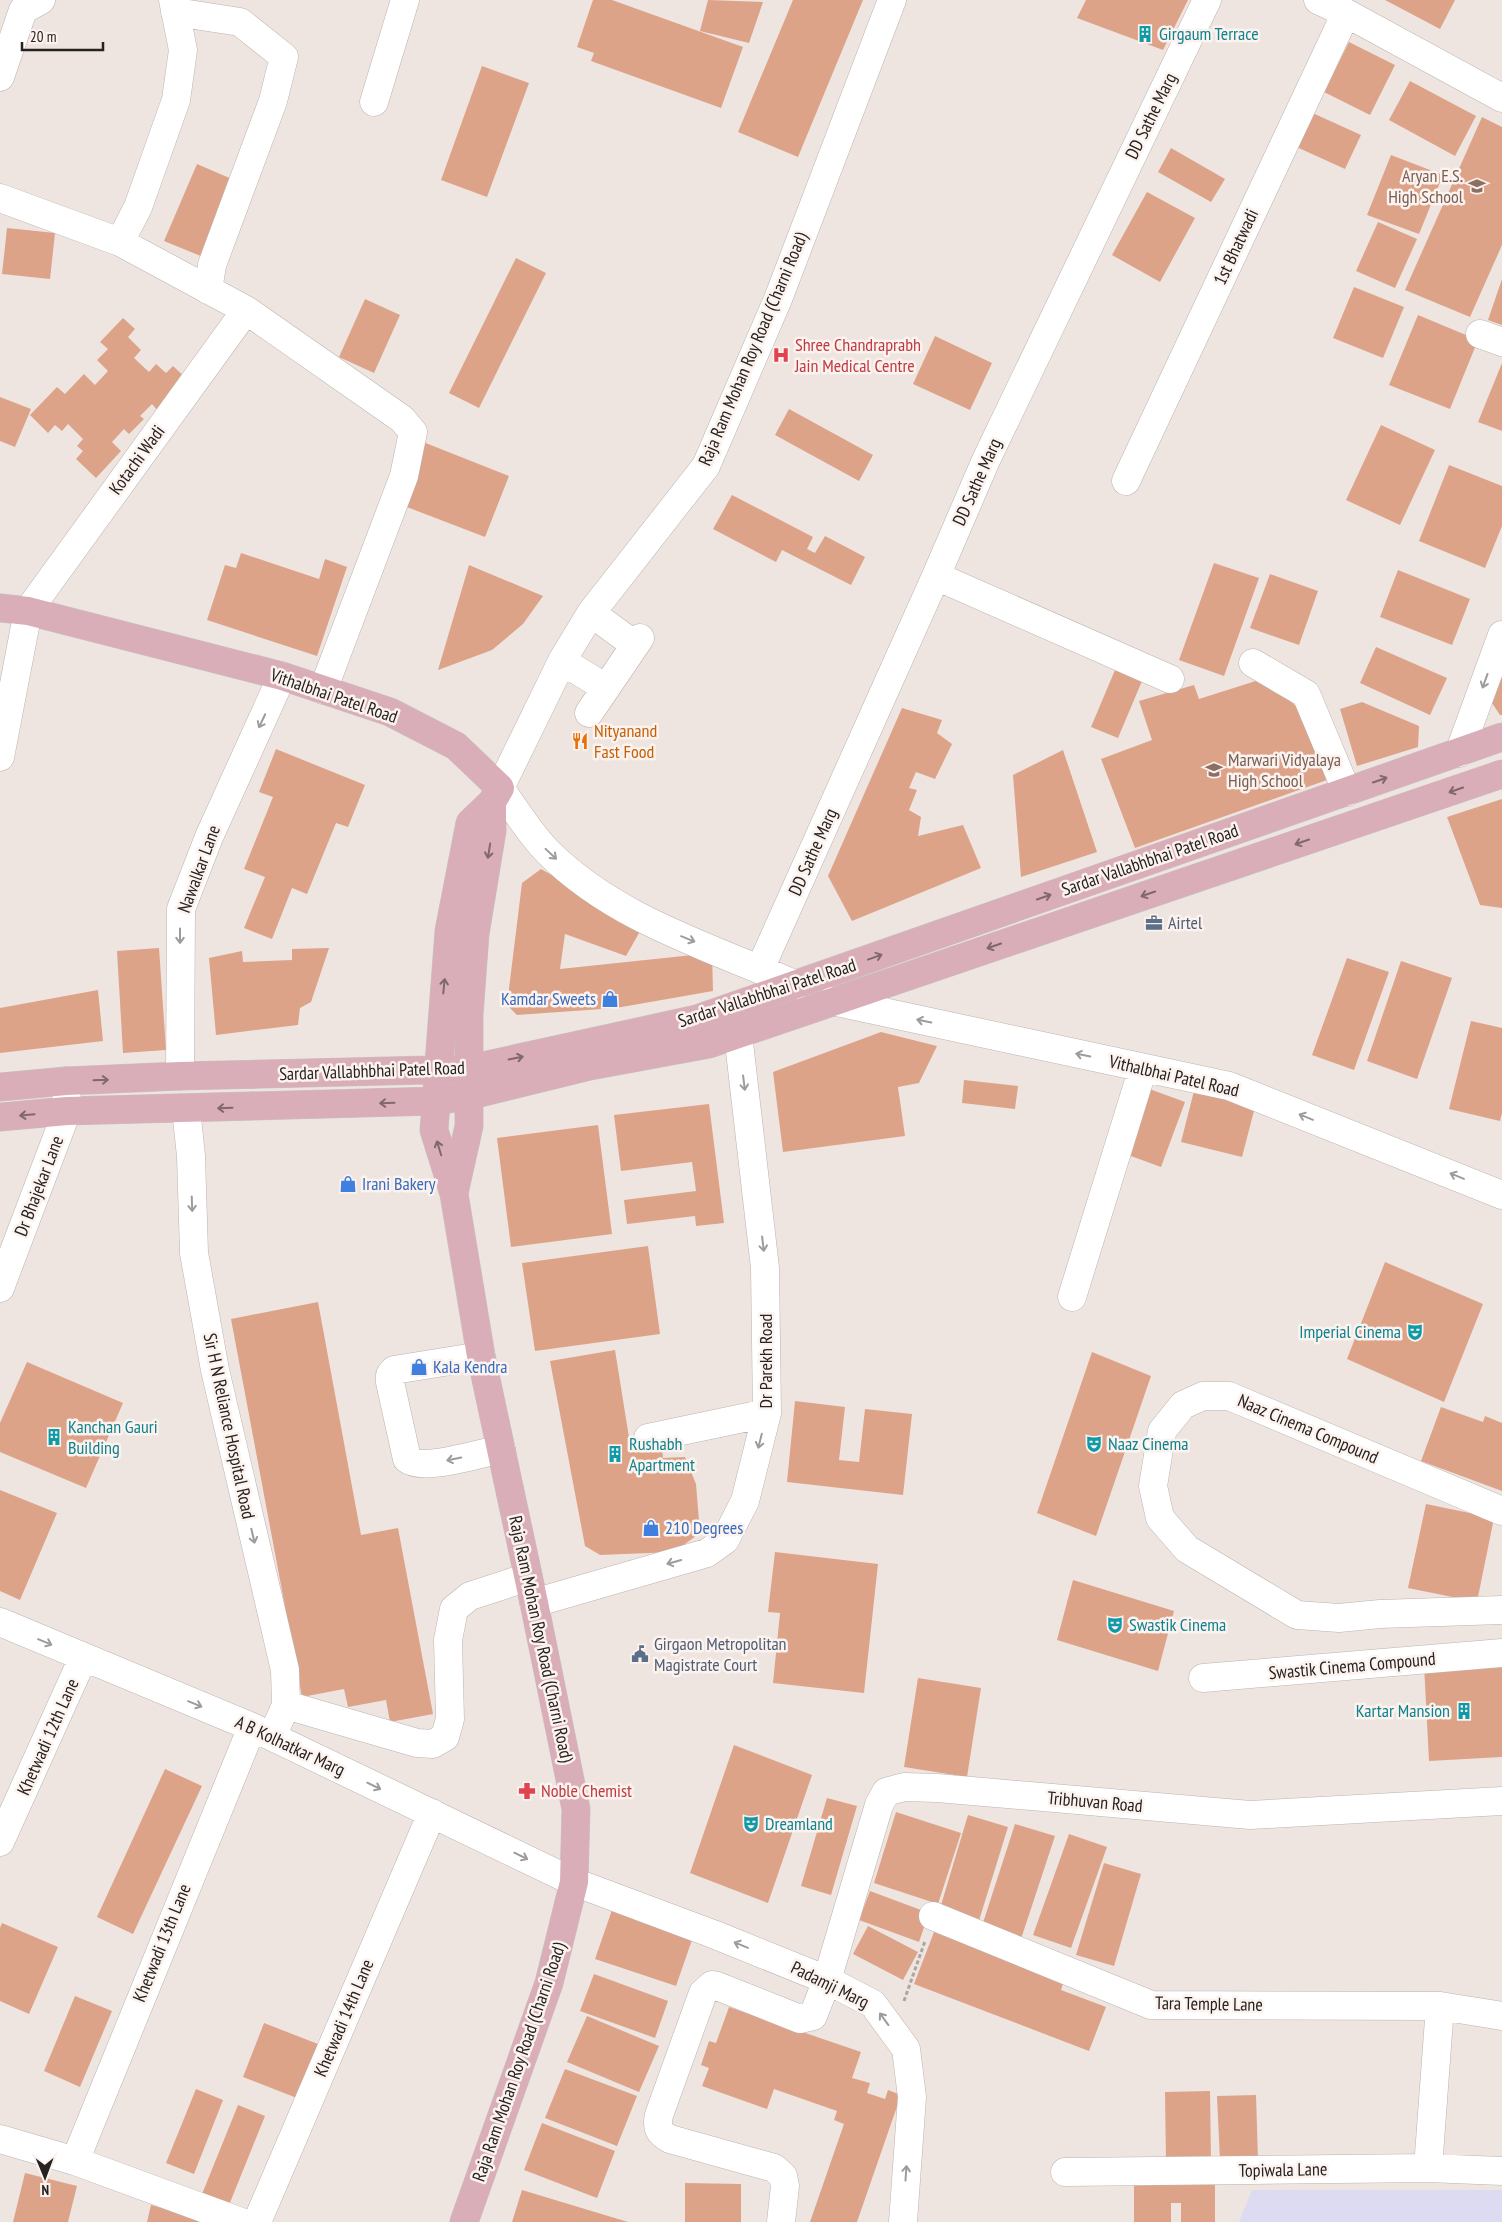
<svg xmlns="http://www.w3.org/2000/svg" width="1502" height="2222" font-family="'PT Sans Narrow',sans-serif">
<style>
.commercial{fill:#dddbf1}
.building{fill:#dda389}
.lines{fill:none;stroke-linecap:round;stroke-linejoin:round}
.minor-casing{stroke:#bcb3af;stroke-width:29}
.major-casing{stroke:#c6c6c5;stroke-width:29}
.path{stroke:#ada6a3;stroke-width:3;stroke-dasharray:4 2.5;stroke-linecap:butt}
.minor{stroke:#fff;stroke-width:28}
.major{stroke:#daaeb8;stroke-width:28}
.oneway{stroke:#9d9c9b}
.oneway2{stroke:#80686c}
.labels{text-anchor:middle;stroke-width:5;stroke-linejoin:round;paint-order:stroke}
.culture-label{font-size:18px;fill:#0d838f;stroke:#fcf2ee;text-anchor:start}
.street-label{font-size:18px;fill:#252220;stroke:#fcf2ee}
.education-label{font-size:18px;fill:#785e54;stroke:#fcf2ee;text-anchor:end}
.health-label{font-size:18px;fill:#be3a42;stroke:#fcf2ee;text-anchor:start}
.food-label{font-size:18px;fill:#c56008;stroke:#fcf2ee;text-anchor:start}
.service-label{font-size:18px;fill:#4e5e75;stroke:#fcf2ee;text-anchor:start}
.shop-label{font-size:18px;fill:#366cbe;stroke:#fcf2ee;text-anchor:start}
</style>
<rect width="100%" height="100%" fill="#eee5e1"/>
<path class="commercial" d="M1252 2190H1502V2222H1239Z"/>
<path class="building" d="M593 0H612L743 47 721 108 591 61 594 53 577 47Z
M708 0 763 2 749 43 700 31Z
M793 0H863L798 157 738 132Z
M1086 0H1188L1163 50 1077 18Z
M1385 0H1455L1440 29Z
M1349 42 1395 65 1370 115 1324 92Z
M482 66 529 83 487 197 441 180Z
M1410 81 1476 116 1455 156 1389 120Z
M1306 110 1361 135 1345 169 1290 144Z
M1482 117 1502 127V245L1470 317 1405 290Z
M1171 148 1225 179 1211 202 1158 172Z
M1391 155 1443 175 1419 234 1367 215Z
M197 164 241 183 208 259 164 241Z
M1147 192 1195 218 1160 282 1112 255Z
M1378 222 1417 239 1395 288 1356 271Z
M7 228 55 233 50 279 2 274Z
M516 258 546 273 479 408 449 393Z
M1502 279V325L1488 320Z
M1354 287 1404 307 1383 358 1333 338Z
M365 299 400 315 374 373 339 357Z
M1418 315 1478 340 1450 409 1389 385Z
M123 318 135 329 128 337 141 350 134 358 149 372 156 364 166 373 173 366 189 381 159 412 152 404 140 416 144 419 129 434 124 429 112 442 121 451 96 478 76 459 83 451 77 446 83 439 68 424 62 431 55 425 48 433 30 415 57 387 65 394 84 374 95 385 108 371 97 360 108 349 100 342Z
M935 336 992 363 970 410 913 384Z
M1502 363V431L1478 422Z
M0 397 31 409 15 447 0 441Z
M789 409 873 455 859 481 775 435Z
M1381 425 1435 450 1400 525 1346 500Z
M423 442 509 476 485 537 399 504Z
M1449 465 1502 486V526L1485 568 1419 541Z
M732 495 813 537 807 549 815 553 825 536 865 557 851 585 782 550 776 562 713 529Z
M241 553 319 579 325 559 347 567 317 656 207 620 225 565 236 568Z
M1214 563 1259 578 1224 676 1179 660Z
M469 565 543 596 523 624 492 650 438 670Z
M1398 570 1470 599 1452 645 1380 617Z
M1270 574 1318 591 1299 645 1250 628Z
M1376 647 1447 678 1430 715 1360 683Z
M1502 661V715H1500L1486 694Z
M1115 670 1142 681 1118 738 1091 727Z
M1262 679 1301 710 1327 780 1135 848 1101 759 1152 740 1139 701 1194 685 1199 699Z
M1362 702 1419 726 1418 747 1357 766 1340 709Z
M902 708 942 720 937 733 952 744 935 779 916 772 909 788 917 790 909 810 921 817 918 836 963 825 981 868 852 921 828 876Z
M276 749 365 785 348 827 336 823 307 894 292 888 272 939 244 928 265 877 244 869 273 797 259 792Z
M1063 750 1097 852 1021 877 1013 775Z
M1502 799V908L1480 905 1447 817Z
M541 869 643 926 626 956 565 934 560 969 712 953 713 991 616 1008 517 1015 507 1005 522 883Z
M159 948 166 1050 123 1053 117 951Z
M329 948 311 1002 300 1008 298 1025 216 1035 209 958 242 951 243 962 292 960V949Z
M1347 958 1389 972 1354 1070 1312 1055Z
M1401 961 1452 978 1417 1079 1367 1061Z
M98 990 103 1041 0 1053V1008Z
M1471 1021 1502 1028V1113L1500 1121 1449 1109Z
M881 1032 937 1046 919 1083 898 1087 905 1136 783 1152 773 1072Z
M964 1080 1018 1086 1015 1109 962 1103Z
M1144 1087 1185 1102 1161 1167 1120 1152Z
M1194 1091 1255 1107 1242 1157 1181 1142Z
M709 1104 724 1223 696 1226 695 1216 627 1224 624 1200 696 1191 692 1162 621 1171 614 1115Z
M598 1125 612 1234 511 1247 497 1138Z
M648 1246 660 1334 535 1351 522 1263Z
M1385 1262 1483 1304 1444 1402 1347 1359Z
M318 1302 361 1535 398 1528 433 1714 390 1722 386 1700 348 1707 344 1689 302 1697 231 1319Z
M615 1350 631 1450 662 1447 663 1458 685 1457 696 1484 700 1533 674 1552 600 1555 585 1546 550 1361Z
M1092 1352 1151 1376 1096 1536 1037 1513Z
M27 1362 123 1403 86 1488 0 1452V1423Z
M795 1401 845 1407 839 1460 859 1462 865 1409 912 1414 903 1495 787 1482Z
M1441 1407 1483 1422 1485 1416 1502 1423V1491L1421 1461Z
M0 1490 57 1513 20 1600 0 1591Z
M1426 1504 1494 1518 1477 1602 1408 1588Z
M775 1552 878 1564 864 1693 773 1683 780 1613 768 1612Z
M1073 1580 1174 1611 1158 1671 1057 1640Z
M1502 1664V1757L1429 1761 1424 1665Z
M918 1678 981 1688 967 1777 904 1767Z
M734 1745 812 1775 768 1903 690 1873Z
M165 1769 202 1786 133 1934 97 1917Z
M827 1798 857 1806 831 1895 801 1886Z
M896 1812 961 1833 938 1904 874 1883Z
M968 1815 1008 1827 977 1927 938 1915Z
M1015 1824 1055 1836 1020 1942 981 1929Z
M1069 1834 1107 1847 1071 1948 1033 1935Z
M1104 1863 1141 1874 1114 1966 1076 1955Z
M870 1891 929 1913 919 1942 859 1920Z
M612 1910 693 1937 676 1986 595 1959Z
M2 1923 58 1947 29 2014 0 2001V1928Z
M868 1926 918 1952 903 1980 853 1954Z
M934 1932 1064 1980 1061 1990 1106 2007 1089 2051 914 1984Z
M594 1974 668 2001 655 2038 580 2011Z
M75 1996 112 2011 80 2087 44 2071Z
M729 2007 861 2052 852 2078 870 2083 867 2093 885 2099 888 2090 901 2095 857 2222H810L844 2124 834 2120 837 2111 774 2089 767 2109 702 2086 709 2068 701 2065 709 2041 716 2043Z
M587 2016 659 2046 639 2092 567 2062Z
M264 2023 323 2046 302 2100 243 2077Z
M565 2069 637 2096 617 2146 545 2118Z
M196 2089 223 2100 194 2174 166 2163Z
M1210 2091 1211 2162H1166L1165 2092Z
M1256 2095 1258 2159 1220 2161 1217 2096Z
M238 2105 265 2116 227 2210 200 2199Z
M542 2123 615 2151 597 2198 524 2170Z
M25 2173 77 2186 68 2222H13Z
M1215 2174V2222H1181V2203H1171V2222H1134V2175Z
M685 2183 741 2184V2222H685Z
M522 2190 628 2222H512Z
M151 2205 209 2221V2222H147Z"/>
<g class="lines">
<g class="minor-casing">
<path id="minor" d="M1318 0 1346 13 1502 98
M175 12 240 22 284 57 273 101 212 265 208 290
M0 77 23 10 41 0
M374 102 405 0
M0 198 120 242 246 310 402 419 413 432 404 476 323 690
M120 242 138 207 176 100 183 50 173 0
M1480 334 1502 342
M1126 481 1346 13
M936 576 1170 679
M591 613 635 645
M562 661 606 688
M1253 663 1306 694 1347 792
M589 713 640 638
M1459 753 1502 635
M0 757 28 611 246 310
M760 969 936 576 986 460 1207 0
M796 985C711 947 616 920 548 852 530 834 515 809 500 788L563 659 591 613 706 466 778 299 892 0
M832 1001 1229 1086 1502 1195
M180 1076 181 909 209 837 282 676
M186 1109 191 1156 194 1253 215 1370 285 1670 286 1705 272 1737
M0 1288 67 1111 66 1081
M1072 1297 1143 1068
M481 1356 394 1370 390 1375V1382L407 1459C422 1472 482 1453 501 1449
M648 1438 767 1413
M1502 1511 1229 1396H1203L1183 1405 1162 1431 1153 1486 1160 1518 1187 1549 1297 1615 1339 1618 1380 1614 1502 1610
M534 1603 707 1553 725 1540 745 1501 767 1413 765 1268 738 1034
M0 1622 252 1727 574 1882 713 1934 827 1980 873 2004 906 2049 912 2097 903 2222
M1203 1678 1502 1653
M286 1705 417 1743 433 1744 445 1737 450 1719 448 1640 454 1609 470 1596 528 1577
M0 1842 83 1658
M933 1916 1151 2005 1440 2006 1502 2016
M0 2139 75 2161 241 2222
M75 2161 252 1727
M1428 2168 1440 2006
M1065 2172 1428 2168 1502 2171
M257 2222 432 1813
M781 2222 785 2186 783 2176 774 2168 670 2139C659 2133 656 2128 659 2115L703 1993 712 1985 717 1986 800 2019 813 2016 827 1980 879 1805 886 1792 904 1787 937 1788 1250 1815 1502 1801"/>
</g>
<g class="major-casing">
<path id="major" d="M0 608 28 611 282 676 390 712 456 746 500 788 492 802 470 823 449 931 434 1130 454 1194 481 1356 534 1603 576 1809 574 1882 549 1983 464 2222
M0 1087 66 1081 180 1076 469 1069 697 1019 1502 737
M0 1117 67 1111 436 1101 468 1096 590 1066 709 1044 1502 774
M454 1193 469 1126V1015L475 934 492 831V802"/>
</g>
<path class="path" d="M904 2001 925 1941"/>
<use href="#minor" class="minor"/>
<use href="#major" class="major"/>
</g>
<defs><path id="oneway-shaft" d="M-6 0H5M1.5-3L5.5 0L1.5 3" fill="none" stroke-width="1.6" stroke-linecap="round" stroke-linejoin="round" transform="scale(1.25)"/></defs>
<g class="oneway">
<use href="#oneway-shaft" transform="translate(1485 681) rotate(110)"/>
<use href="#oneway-shaft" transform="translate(262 721) rotate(115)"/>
<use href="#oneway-shaft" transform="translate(551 854) rotate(43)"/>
<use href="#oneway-shaft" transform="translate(180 936) rotate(90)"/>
<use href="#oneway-shaft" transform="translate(688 939) rotate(22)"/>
<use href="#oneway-shaft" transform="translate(924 1021) rotate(-168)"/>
<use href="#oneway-shaft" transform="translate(1083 1055) rotate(-168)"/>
<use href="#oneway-shaft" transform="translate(744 1083) rotate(83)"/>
<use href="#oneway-shaft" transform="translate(1306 1117) rotate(-158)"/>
<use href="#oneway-shaft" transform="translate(1457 1176) rotate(-158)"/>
<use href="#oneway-shaft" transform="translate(192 1204) rotate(88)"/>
<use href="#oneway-shaft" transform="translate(763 1244) rotate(83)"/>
<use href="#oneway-shaft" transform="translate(760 1441) rotate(104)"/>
<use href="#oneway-shaft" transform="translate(454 1459) rotate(168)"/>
<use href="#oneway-shaft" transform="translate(253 1536) rotate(77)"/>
<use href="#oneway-shaft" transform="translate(674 1562) rotate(164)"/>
<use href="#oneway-shaft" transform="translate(45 1642) rotate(23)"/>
<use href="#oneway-shaft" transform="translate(195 1704) rotate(22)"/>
<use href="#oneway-shaft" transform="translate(374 1786) rotate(26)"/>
<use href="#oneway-shaft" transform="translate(521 1856) rotate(26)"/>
<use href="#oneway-shaft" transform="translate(741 1945) rotate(-158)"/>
<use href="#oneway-shaft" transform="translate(884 2019) rotate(-126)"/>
<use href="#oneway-shaft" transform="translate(906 2173) rotate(-86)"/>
</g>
<g class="oneway2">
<use href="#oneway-shaft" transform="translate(1380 780) rotate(-19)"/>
<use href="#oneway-shaft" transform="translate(1456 790) rotate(161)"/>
<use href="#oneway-shaft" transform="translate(1302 842) rotate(161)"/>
<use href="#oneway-shaft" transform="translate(489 851) rotate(99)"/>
<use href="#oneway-shaft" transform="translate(1148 894) rotate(161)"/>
<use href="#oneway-shaft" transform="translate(1044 897) rotate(-19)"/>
<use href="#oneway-shaft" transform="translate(994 946) rotate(161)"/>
<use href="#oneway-shaft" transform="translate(875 957) rotate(-20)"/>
<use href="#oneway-shaft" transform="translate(444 986) rotate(-84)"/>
<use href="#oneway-shaft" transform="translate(516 1058) rotate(-12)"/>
<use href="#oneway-shaft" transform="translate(101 1080) rotate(-2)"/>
<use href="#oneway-shaft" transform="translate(387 1103) rotate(178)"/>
<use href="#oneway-shaft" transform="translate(225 1108) rotate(178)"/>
<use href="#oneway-shaft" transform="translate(27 1115) rotate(175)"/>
<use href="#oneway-shaft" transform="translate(439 1148) rotate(-107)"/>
</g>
<defs>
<g id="building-bare" transform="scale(1.35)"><path d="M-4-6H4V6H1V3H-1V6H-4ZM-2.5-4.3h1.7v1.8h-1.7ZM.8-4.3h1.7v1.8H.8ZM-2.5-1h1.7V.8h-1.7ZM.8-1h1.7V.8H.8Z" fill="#0f9aa8" stroke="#fcf2ee" stroke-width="2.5" paint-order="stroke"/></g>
<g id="school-bare" transform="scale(1.35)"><path d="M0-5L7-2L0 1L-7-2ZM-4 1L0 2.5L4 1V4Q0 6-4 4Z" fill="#8d6e63" stroke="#fcf2ee" stroke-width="2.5" paint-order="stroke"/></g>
<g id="hospital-bare" transform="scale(1.35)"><path d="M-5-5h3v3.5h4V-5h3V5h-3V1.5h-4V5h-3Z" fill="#e0444e" stroke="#fcf2ee" stroke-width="2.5" paint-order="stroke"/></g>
<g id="restaurant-bare" transform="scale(1.35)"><path d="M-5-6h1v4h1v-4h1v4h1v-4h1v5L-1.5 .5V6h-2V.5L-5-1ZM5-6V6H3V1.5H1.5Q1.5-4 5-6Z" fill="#e8710a" stroke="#fcf2ee" stroke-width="2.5" paint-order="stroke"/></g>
<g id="office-bare" transform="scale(1.35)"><path d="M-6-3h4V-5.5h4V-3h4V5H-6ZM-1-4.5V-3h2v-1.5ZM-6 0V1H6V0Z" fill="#5c6f8a" stroke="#fcf2ee" stroke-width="2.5" paint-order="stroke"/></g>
<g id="shop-bare" transform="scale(1.35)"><path d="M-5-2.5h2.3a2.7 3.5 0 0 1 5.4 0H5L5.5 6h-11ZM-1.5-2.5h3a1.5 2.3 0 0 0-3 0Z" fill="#3f7fe0" stroke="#fcf2ee" stroke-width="2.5" paint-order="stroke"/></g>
<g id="theatre-bare" transform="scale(1.35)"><path d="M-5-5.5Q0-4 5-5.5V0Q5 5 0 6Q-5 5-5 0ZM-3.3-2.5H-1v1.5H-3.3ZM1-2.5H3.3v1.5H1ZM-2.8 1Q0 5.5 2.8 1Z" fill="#0f9aa8" stroke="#fcf2ee" stroke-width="2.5" paint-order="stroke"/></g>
<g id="civic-bare" transform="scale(1.35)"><path d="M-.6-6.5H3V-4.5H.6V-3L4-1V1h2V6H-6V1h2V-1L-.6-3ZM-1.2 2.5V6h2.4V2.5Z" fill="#5c6f8a" stroke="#fcf2ee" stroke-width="2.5" paint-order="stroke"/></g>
<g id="pharmacy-bare" transform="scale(1.35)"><path d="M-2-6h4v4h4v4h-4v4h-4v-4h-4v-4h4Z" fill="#e0444e" stroke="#fcf2ee" stroke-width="2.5" paint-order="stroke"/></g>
</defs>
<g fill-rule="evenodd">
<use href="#building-bare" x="1145" y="34"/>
<use href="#school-bare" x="1477" y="186"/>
<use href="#hospital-bare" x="781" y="355"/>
<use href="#restaurant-bare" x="580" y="741"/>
<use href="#school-bare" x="1214" y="770"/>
<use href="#office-bare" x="1154" y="923"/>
<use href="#shop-bare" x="610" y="999"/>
<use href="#shop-bare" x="348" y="1184"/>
<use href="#theatre-bare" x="1415" y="1332"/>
<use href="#shop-bare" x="419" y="1367"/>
<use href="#building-bare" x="54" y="1437"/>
<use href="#theatre-bare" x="1094" y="1444"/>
<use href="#building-bare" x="615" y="1454"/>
<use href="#shop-bare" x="651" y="1528"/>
<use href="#theatre-bare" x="1115" y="1625"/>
<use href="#civic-bare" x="640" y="1654"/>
<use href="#building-bare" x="1464" y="1711"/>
<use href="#pharmacy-bare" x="527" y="1791"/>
<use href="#theatre-bare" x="751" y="1824"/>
</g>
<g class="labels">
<g class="culture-label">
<text x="1159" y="40">Girgaum Terrace</text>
<text x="1401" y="1338" text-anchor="end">Imperial Cinema</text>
<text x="68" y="1433">Kanchan Gauri<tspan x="68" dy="21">Building</tspan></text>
<text x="629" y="1450">Rushabh<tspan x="629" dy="21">Apartment</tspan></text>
<text x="1108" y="1450">Naaz Cinema</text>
<text x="1129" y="1631">Swastik Cinema</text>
<text x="1450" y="1717" text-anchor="end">Kartar Mansion</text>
<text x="765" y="1830">Dreamland</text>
</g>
<g class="street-label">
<text transform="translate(1151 116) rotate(-64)" y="6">DD Sathe Marg</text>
<text transform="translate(1236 247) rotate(-65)" y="6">1st Bhatwadi</text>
<text transform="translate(753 349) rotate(-67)" y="6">Raja Ram Mohan Roy Road (Charni Road)</text>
<text transform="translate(137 460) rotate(-54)" y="6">Kotachi Wadi</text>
<text transform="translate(977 482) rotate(-66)" y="6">DD Sathe Marg</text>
<text transform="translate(334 696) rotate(19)" y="6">Vithalbhai Patel Road</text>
<text transform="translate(813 852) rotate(-66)" y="6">DD Sathe Marg</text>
<text transform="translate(1150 860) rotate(-19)" y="6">Sardar Vallabhbhai Patel Road</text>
<text transform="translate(199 869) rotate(-70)" y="6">Nawalkar Lane</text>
<text transform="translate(767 993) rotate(-18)" y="6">Sardar Vallabhbhai Patel Road</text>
<text transform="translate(372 1071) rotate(-2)" y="6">Sardar Vallabhbhai Patel Road</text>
<text transform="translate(1174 1076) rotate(13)" y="6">Vithalbhai Patel Road</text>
<text transform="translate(39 1186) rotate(-69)" y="6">Dr Bhajekar Lane</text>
<text transform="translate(766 1361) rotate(-90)" y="6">Dr Parekh Road</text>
<text transform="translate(229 1426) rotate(78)" y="6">Sir H N Reliance Hospital Road</text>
<text transform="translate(1308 1429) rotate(23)" y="6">Naaz Cinema Compound</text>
<text transform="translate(541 1639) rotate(78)" y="6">Raja Ram Mohan Roy Road (Charni Road)</text>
<text transform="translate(1352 1666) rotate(-5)" y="6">Swastik Cinema Compound</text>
<text transform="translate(48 1737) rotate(-66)" y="6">Khetwadi 12th Lane</text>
<text transform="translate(290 1746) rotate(25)" y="6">A B Kolhatkar Marg</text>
<text transform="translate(1095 1802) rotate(5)" y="6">Tribhuvan Road</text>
<text transform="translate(162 1943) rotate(-68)" y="6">Khetwadi 13th Lane</text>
<text transform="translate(830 1985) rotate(26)" y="6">Padamji Marg</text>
<text transform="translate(1209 2004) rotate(1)" y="6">Tara Temple Lane</text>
<text transform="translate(344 2018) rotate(-67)" y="6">Khetwadi 14th Lane</text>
<text transform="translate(519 2062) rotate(-71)" y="6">Raja Ram Mohan Roy Road (Charni Road)</text>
<text transform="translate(1283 2170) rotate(-1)" y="6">Topiwala Lane</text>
</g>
<g class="education-label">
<text x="1463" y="182">Aryan E.S.<tspan x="1463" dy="21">High School</tspan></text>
<text x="1228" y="766" text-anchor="start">Marwari Vidyalaya<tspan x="1228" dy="21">High School</tspan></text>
</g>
<g class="health-label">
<text x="795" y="351">Shree Chandraprabh<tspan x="795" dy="21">Jain Medical Centre</tspan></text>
<text x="541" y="1797">Noble Chemist</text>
</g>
<g class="food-label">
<text x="594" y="737">Nityanand<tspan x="594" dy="21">Fast Food</tspan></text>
</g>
<g class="service-label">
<text x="1168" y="929">Airtel</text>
<text x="654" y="1650">Girgaon Metropolitan<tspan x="654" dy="21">Magistrate Court</tspan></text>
</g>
<g class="shop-label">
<text x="596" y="1005" text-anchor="end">Kamdar Sweets</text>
<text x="362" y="1190">Irani Bakery</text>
<text x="433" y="1373">Kala Kendra</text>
<text x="665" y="1534">210 Degrees</text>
</g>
</g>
<g transform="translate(45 2177) rotate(179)" stroke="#fcf2ee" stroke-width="4" paint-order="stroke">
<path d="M0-4L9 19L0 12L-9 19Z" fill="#252220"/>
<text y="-8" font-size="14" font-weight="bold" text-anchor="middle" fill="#252220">N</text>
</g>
<path d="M22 42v8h81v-8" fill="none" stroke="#252220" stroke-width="2.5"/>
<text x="30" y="42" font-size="15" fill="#252220" stroke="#fcf2ee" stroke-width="4" paint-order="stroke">20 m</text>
</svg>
